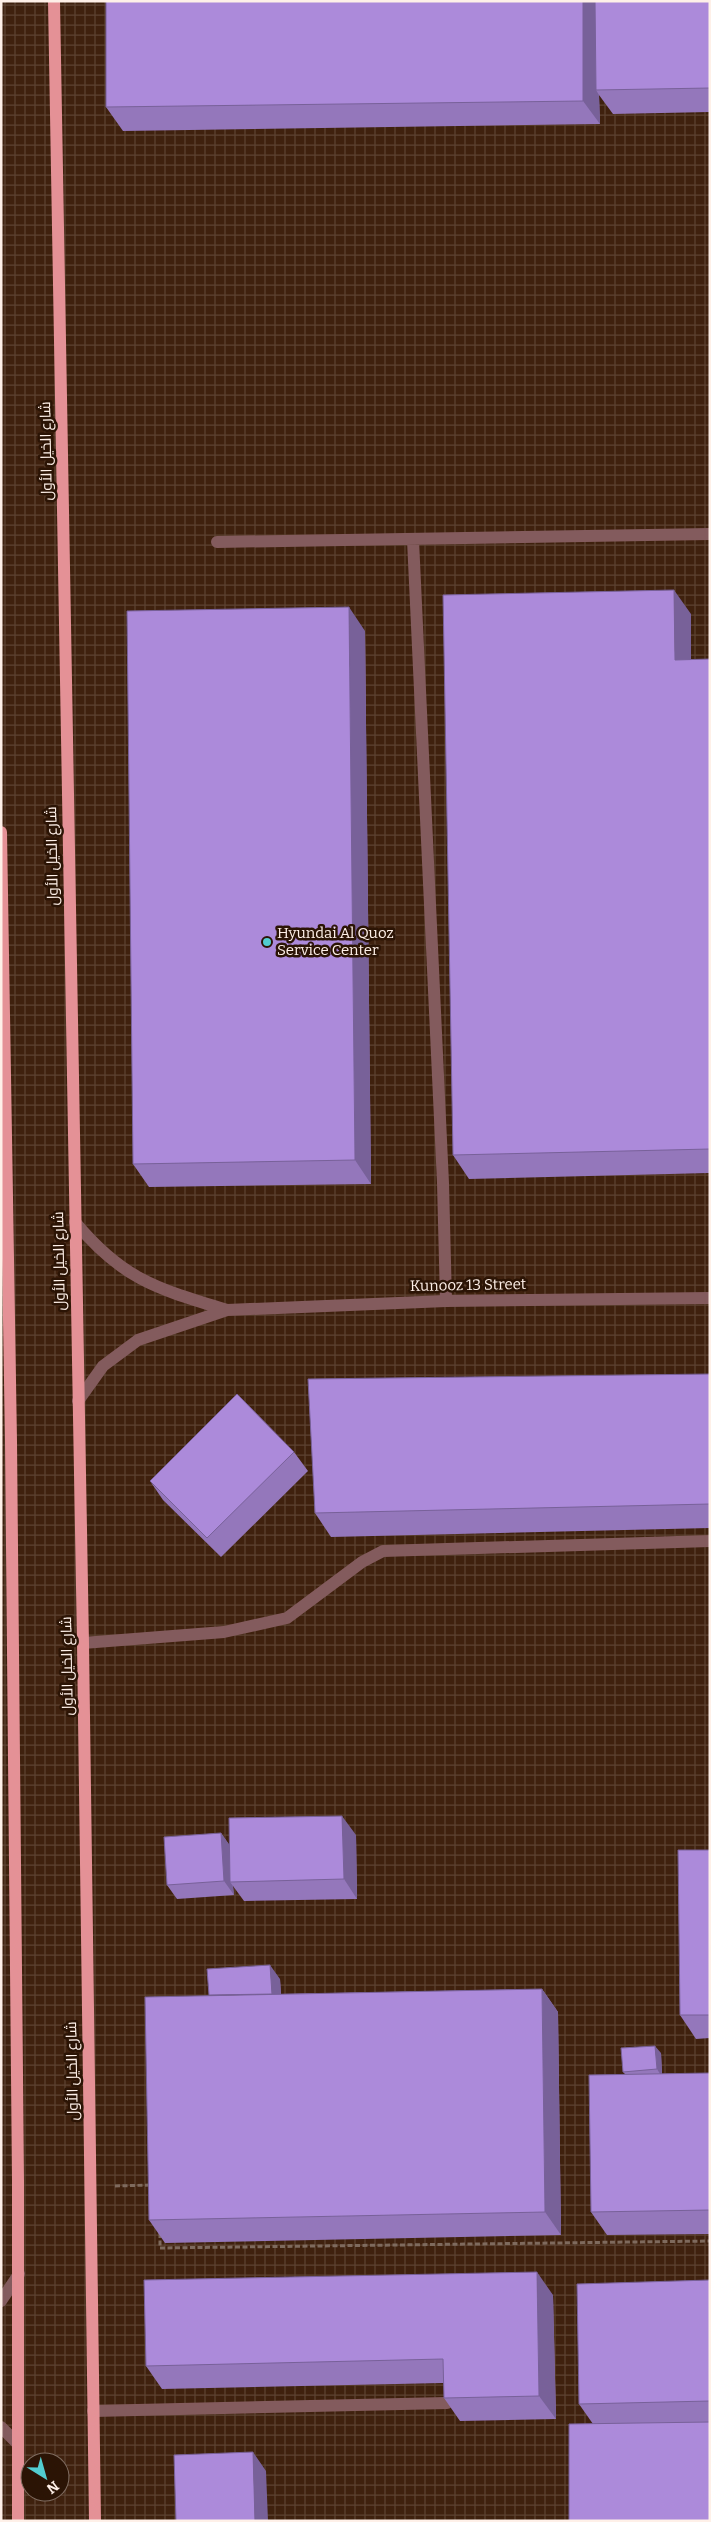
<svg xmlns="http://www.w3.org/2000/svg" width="711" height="2522" font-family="Bitter,Cairo,serif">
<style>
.industrial{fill:url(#industrial-grid);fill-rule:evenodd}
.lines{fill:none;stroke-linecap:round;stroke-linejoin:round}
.path{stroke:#7e6a5d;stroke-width:3;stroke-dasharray:5 2.5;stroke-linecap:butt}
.minor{stroke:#835b5d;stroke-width:12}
.major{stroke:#e49196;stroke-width:12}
.wall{fill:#9477bb}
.shaded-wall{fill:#786199}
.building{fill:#ac8ada;stroke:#786199}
.poi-dot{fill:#52cdd0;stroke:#2b1405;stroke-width:2}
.labels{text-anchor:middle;stroke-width:5;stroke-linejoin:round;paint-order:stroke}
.street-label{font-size:15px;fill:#fef0e8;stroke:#2b1405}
.poi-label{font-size:15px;fill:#fef0e8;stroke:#2b1405;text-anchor:start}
</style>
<defs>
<pattern id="industrial-grid" width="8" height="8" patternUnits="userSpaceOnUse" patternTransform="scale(1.25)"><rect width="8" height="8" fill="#3f210e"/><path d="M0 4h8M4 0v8" fill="none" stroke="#5c4231"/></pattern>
</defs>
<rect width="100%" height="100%" fill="#351d0e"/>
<path class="industrial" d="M1 1H710V2521H1ZM30 2462H60V2492H30Z"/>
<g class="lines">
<path class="path" d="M115 2186 151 2185
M160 2233V2248L710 2241"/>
<path class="minor" d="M413 540 443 1183 446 1301
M217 542 710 534
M75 1222C123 1280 158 1289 227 1310
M78 1401 103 1366 138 1340 227 1310 446 1301 710 1298
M83 1643 224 1632 287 1618 362 1562 383 1551 710 1541
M1 2301 19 2274
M93 2411 447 2403
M1 2427 17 2443"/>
<path class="major" d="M54 1 83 1643 95 2521
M1 832 11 1441 18 2180V2521"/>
</g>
<path class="wall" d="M710 1V112L613 114 599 95 600 124 123 131 106 107Z
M691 614V659H710V1173L469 1179 453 1155Z
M365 631 371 1184 149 1187 133 1164Z
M710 1374V1528L331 1537 315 1513Z
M294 1452 308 1471 221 1557 163 1500 150 1481Z
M221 1833 230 1846 356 1835 357 1899 244 1901 233 1886 234 1895 177 1899 167 1885Z
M710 1850V2038L696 2039 680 2015Z
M280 1979 281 1994 542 1989 558 2012 561 2235 165 2243 149 2220Z
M661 2053 662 2074 710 2073V2234L607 2235 591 2212 625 2074 623 2072Z
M710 2280V2521L593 2424 579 2404Z
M553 2295 556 2419 460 2421 444 2398V2383L162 2389 146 2366Z"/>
<path class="shaded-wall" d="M583 1H599L596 90 599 95 600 124 583 101Z
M674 590 691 614V683L675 660Z
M349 607 365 631 371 1184 355 1160Z
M342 1816 356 1835 357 1899 344 1879Z
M221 1833 231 1847 230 1882 233 1886 234 1895 224 1881Z
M270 1965 280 1979 282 2015 272 2000Z
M542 1989 558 2012 561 2235 545 2212Z
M655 2046 661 2053 662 2077 657 2069Z
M537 2272 553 2295 556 2419 539 2396Z
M253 2452 266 2471 268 2521H255Z"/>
<path class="building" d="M106 1H583V101L106 107Z
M595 1H710V88L596 90Z
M674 590 675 660 710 659V1149L453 1155 443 595Z
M349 607 355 1160 133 1164 127 611Z
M710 1374V1504L315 1513 308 1379Z
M237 1394 294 1452 207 1538 150 1481Z
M342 1816 344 1879 230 1882 229 1818Z
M221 1833 224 1881 167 1885 164 1837Z
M678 1850H710V2015H680Z
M270 1965 272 1994 209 1995 207 1969Z
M542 1989 545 2212 149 2220 145 1997Z
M655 2046 657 2069 623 2072 621 2048Z
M710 2073V2210L591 2212 589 2075Z
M537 2272 539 2396 444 2398 443 2359 146 2366 144 2280Z
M710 2280V2401L579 2404 577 2284Z
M710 2422V2521H569V2424Z
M253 2452 255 2521H176L174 2455Z"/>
<circle class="poi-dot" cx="267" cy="942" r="5"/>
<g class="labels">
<g class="street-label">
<text transform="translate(46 451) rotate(-91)" y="5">شارع الخيل الأول</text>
<text transform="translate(52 856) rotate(-91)" y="5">شارع الخيل الأول</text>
<text transform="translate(59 1261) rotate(-91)" y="5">شارع الخيل الأول</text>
<text transform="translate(468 1285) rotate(-1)" y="5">Kunooz 13 Street</text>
<text transform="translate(67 1666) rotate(-91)" y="5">شارع الخيل الأول</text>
<text transform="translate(72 2071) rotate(-91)" y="5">شارع الخيل الأول</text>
</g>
<g class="poi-label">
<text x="277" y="938">Hyundai Al Quoz<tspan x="277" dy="17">Service Center</tspan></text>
</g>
</g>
<rect width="711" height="2522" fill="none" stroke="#fef0e8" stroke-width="5"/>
<g transform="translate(45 2477) rotate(143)"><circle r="24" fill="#2b1405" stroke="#7f6c60"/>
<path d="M0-4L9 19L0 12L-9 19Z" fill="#52cdd0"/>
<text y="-8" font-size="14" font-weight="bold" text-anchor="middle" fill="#fef0e8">N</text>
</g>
</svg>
